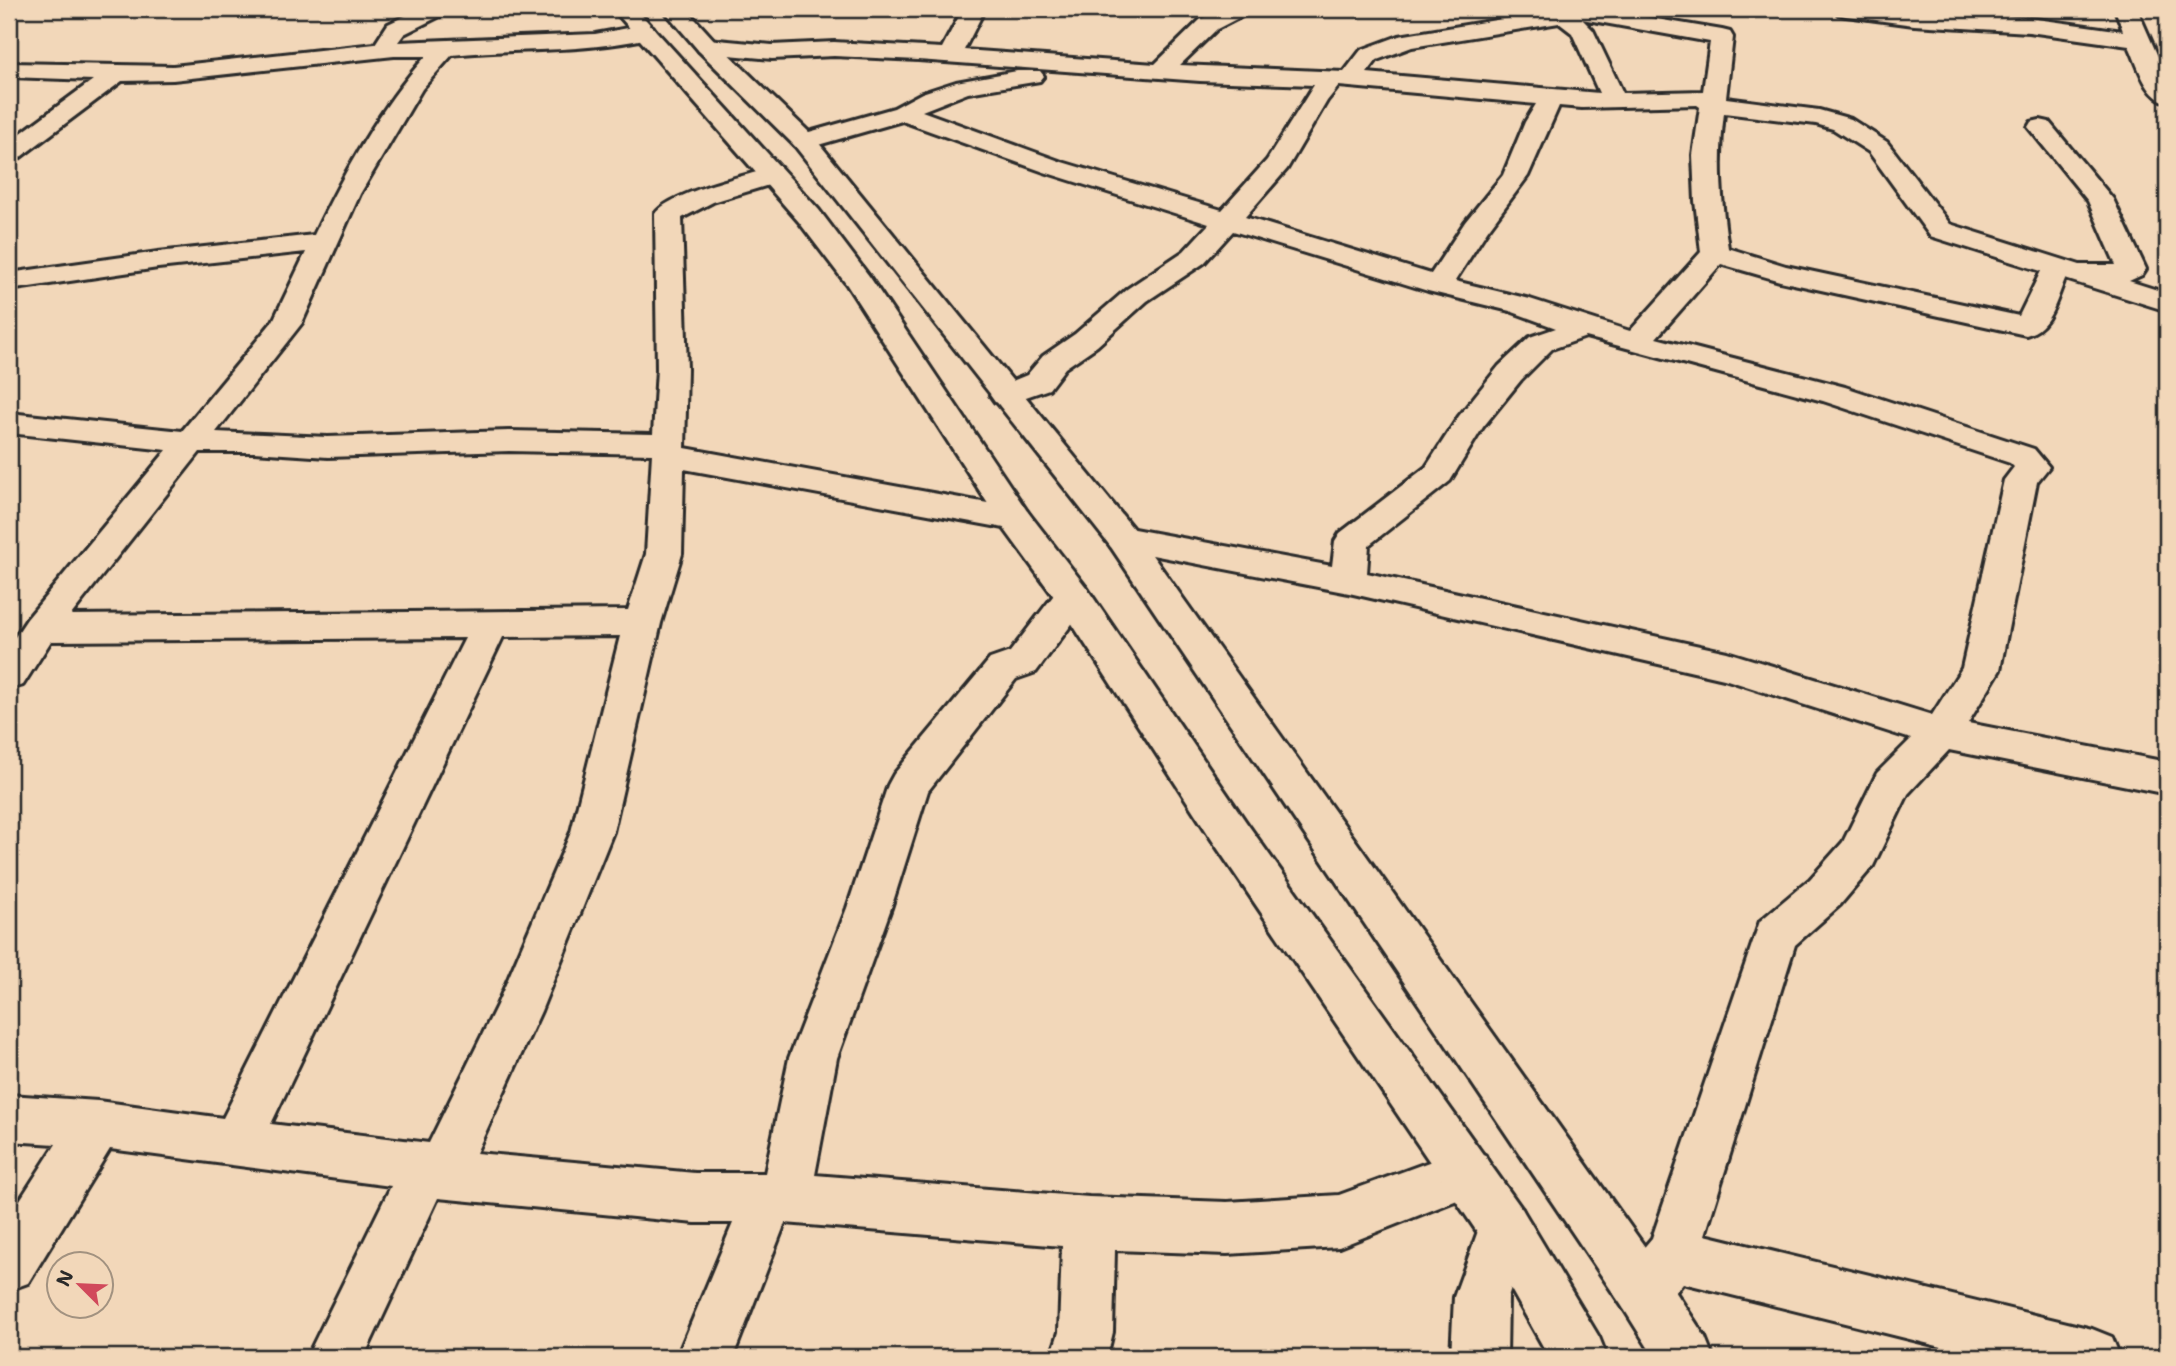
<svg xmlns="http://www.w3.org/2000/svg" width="2176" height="1366" font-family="'Shantell Sans',sans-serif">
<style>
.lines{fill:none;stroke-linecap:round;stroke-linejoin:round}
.street-casing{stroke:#2b2b2b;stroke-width:6}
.secondary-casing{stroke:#2b2b2b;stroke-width:6}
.street{fill:#f2d7b9;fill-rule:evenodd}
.secondary{fill:#f2d7b9;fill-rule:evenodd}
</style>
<rect width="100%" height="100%" fill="#f2d7b9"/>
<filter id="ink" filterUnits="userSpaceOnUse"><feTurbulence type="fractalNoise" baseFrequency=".0143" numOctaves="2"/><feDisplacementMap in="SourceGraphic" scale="14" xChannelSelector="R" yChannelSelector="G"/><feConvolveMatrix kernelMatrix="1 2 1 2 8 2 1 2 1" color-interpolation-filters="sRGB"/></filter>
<g filter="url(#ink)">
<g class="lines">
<g class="street-casing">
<path id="street" d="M420 9H447L444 14 404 34 398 42 595 34 645 25 653 27 656 32 653 37C587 53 519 48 452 55L422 89 360 194 302 323 216 432 328 437 509 431 653 434 657 369 655 214C669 193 746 175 773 168L782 171 786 176 782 181 713 202 682 218 687 369 685 448 1015 508 1027 511 1032 519 1027 527 1015 530 684 469 682 554 661 623 613 832 541 1011 476 1153 695 1173H765L789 1058 847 908 888 785 894 774 990 659 1010 652 1060 587 1073 583 1086 587 1091 596 1086 605 1036 672 1016 679 928 791 891 908 837 1058 815 1175 1089 1197 1227 1202 1339 1195 1467 1148 1485 1155 1492 1172 1485 1189 1339 1247 1227 1254 1115 1250 1113 1332 1107 1357H1051L1059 1332 1062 1246 785 1223 733 1357H677L733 1223H695L438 1198 364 1357H307L391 1186 110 1149 28 1283 9 1290V1217L56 1144 9 1141V1095L98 1101 223 1118 465 638 51 641 23 685 9 689V646L27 619 167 450 9 433V413L182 431 273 321 306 252 158 268 9 290V273L158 252 314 235C344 173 380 107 426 56H394L173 80 122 81 18 159 9 162V142L93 80 9 77V63L173 66 375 44 388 24ZM509 451 652 454 646 554 628 610 71 615 200 452H254L328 457ZM620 636 571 832 497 1005 429 1143 271 1124 503 637Z
M963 9H985L964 50 1155 64 1201 19 1222 9H1249L1246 14 1217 29 1180 65 1344 72 1361 50 1399 36 1551 11 1550 9H1597L1722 30 1730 32 1733 37 1726 98 1819 110 1851 119 1887 142 1950 224 2080 265H2116L2088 201 2028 127 2031 122 2040 120 2049 122 2113 199 2146 269 2142 275 2129 281 2167 293V311L2065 279C2056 300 2051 329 2026 335L1780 281 1721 264 1656 338 1845 387 2034 449 2049 467 2037 482 2000 670 1968 723 2167 762V794L1949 750 1908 794 1873 866 1840 905 1795 945 1705 1235 2092 1329 2112 1337 2120 1357H1982L1683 1283 1662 1309 1643 1317 1624 1309 1616 1290 1624 1271 1652 1238 1760 921 1810 879 1843 842 1877 773 1911 739 1724 679 1349 593 1111 547 1106 539 1111 531 1123 527 1332 566 1335 541 1340 533 1426 467 1459 416 1499 366 1530 337 1556 328 1510 311 1428 291 1233 231 1204 263 1147 301 1097 346 1065 368 1049 389 1006 404 995 402 990 395 995 388 1027 375 1043 356 1075 334 1127 289 1184 251 1209 224 1044 172 902 121 804 149 795 146 791 141 795 136 894 108 922 93 956 82 1017 71H1040L1044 76 1040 81 968 93 922 111 1062 162 1222 210 1267 160 1314 85 1200 81 918 60 834 56 772 59 707 53 699 51 696 46 699 41 707 39 772 45 834 42 942 48ZM1582 19 1710 42 1703 91 1623 93 1593 30ZM1559 23 1572 33 1599 93 1367 73 1377 60 1412 47ZM1339 86 1536 104 1525 122 1503 175 1465 222 1431 274 1245 217 1287 169 1327 101ZM1697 105 1700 107 1693 155 1695 201 1701 252 1630 331 1530 299 1455 281 1487 231 1528 176 1559 106 1582 108ZM1724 113 1816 124 1833 129 1869 152 1930 236 2041 271 2019 316 1786 266 1728 248C1721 200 1718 161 1724 113ZM1586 337 1823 401 2010 463 2014 467 2004 480 1962 668 1932 715 1727 652 1367 573 1369 545 1450 481 1483 427 1521 380 1552 349Z
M1835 9H1894L2029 18 2123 31 2115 9H2137L2167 77V102C2145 97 2138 64 2129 46L2029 32 1914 25 1846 16 1838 14Z
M1504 1201 1522 1209 1530 1227 1508 1297 1507 1357H1451L1454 1297 1486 1209Z"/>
</g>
<g class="secondary-casing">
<path id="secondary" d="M613 9H636L819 210 869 276 1027 511 1086 587 1246 822 1522 1209 1599 1337 1607 1357H1549L1486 1245 1216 846 1060 605 1003 527 847 285 799 222Z
M663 9H686L715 41 813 136 1135 531 1662 1271 1705 1337 1713 1357H1654L1624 1309 1111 547 795 146 699 51Z"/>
</g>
<use href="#street" class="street"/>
<use href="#secondary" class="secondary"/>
</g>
</g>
<rect width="2176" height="1366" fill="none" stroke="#f2d7b9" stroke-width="35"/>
<rect x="18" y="18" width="2141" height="1331" fill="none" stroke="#2b2b2b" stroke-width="2.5" filter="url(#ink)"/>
<g transform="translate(80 1285) rotate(294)"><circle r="33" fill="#f2d7b9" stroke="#a29280" stroke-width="2"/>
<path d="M0-5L12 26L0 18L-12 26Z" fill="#d1495b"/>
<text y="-10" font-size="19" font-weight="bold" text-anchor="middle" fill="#2b2b2b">N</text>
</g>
</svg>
